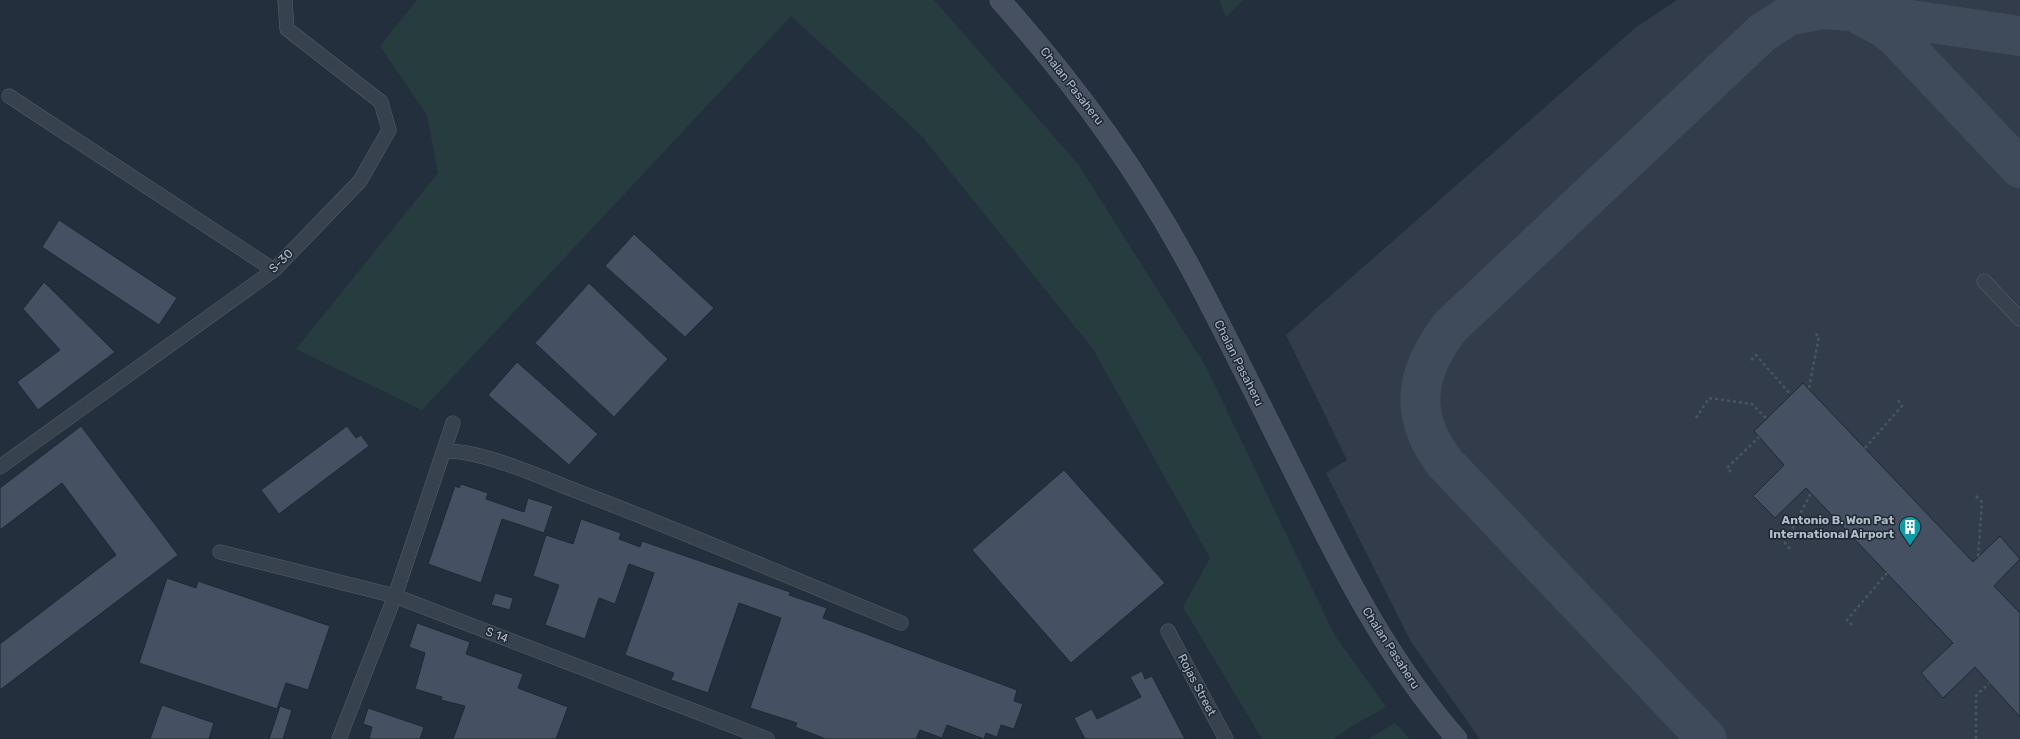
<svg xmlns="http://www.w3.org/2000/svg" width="2020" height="739" font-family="Rubik,sans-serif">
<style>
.airport{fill:#323c4b}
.green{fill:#263c3f}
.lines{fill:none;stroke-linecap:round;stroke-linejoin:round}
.taxiway{stroke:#3f4a5a;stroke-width:40}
.building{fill:#455162;stroke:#1f2835}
.minor-casing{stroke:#565f6c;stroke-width:15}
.secondary-casing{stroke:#565f6c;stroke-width:21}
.path{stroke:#44595c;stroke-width:2.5;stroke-dasharray:3 3;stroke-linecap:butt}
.minor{stroke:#38414e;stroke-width:14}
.secondary{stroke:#465061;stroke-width:20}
.labels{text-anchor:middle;stroke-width:3;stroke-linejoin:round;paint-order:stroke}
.street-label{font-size:12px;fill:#b4bcc9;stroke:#1d2633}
.poi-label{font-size:12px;font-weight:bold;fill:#b4bcc9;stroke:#1d2633;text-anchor:end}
</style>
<rect width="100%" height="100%" fill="#242f3e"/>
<path class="airport" d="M1677 0H2020V739H1480L1411 642 1326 473 1347 460 1286 335 1635 28Z"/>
<path class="green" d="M417 0H934L1078 164 1205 365 1335 636 1386 707 1352 726 1333 739H1262L1183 607 1210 558 1093 349 920 134 791 16 422 410 296 349 438 173 427 115 380 46Z
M1219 0H1243L1226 17Z
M1395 723 1410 739H1368Z"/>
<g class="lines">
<path class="taxiway" d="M1862 16 1883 27 1896 37 2020 168
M1707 739 1445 463C1408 415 1415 373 1450 327L1762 33 1788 16 1823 9 1849 11 2020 36"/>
</g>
<path class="building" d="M59 220 177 298 159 325 42 247Z
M634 234 714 308 685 337 605 266Z
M44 282 115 352 38 410 17 382 60 350 23 309Z
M589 283 668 359 614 417 535 343Z
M517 362 598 434 569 465 488 395Z
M1803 383 1973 562 2000 536 2020 559 1994 586 2020 613V717L1975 667 1943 698 1921 673 1953 643 1806 488 1775 518 1753 496 1784 465 1754 431Z
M81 426 178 555 0 690V644L116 555 62 483 0 530V488Z
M347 426 356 438 361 435 369 446 279 514 261 490Z
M1064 470 1165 583 1071 663 972 550Z
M461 484 488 493 486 499 524 512 528 498 553 506 544 533 502 519 481 583 428 564 455 486 459 488Z
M581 519 621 533 619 539 640 547 642 541 790 592 789 595 827 608 823 618 1017 690 1014 701 1023 704 1014 729 1001 725 997 737 986 733 984 739 947 725 942 738 920 730 916 739H826L795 727 797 723 750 708 781 618 739 603 708 693 671 680 674 673 625 655 654 573 629 564 615 604 599 598 585 639 545 625 559 585 533 576 546 535 573 544Z
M167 578 196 588 198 581 330 626 308 690 286 683 277 709 139 663Z
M495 593 513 598 510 610 491 605Z
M417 623 470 642 466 654 523 674 518 688 568 707 556 739H453L465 706 441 700 442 697 415 689 425 653 409 647Z
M1142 671 1145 679 1152 676 1185 739H1085L1074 718 1092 709 1097 719 1141 697 1130 677Z
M162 705 214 723 209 739H150Z
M280 706 292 710 283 739H269Z
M368 708 424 727 420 739H369L372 727 363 724Z"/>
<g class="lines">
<g class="minor-casing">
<path id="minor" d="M9 96 274 270
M1984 281 2020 319
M444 451C483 450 542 478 579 492 687 533 794 579 901 623
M0 467 274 270 360 181 389 130 381 102 287 29 285 0
M220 552 395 596 767 739
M1168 631 1226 739
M339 739 395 596 453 423"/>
</g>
<g class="secondary-casing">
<path id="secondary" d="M1000 0C1079 89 1143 177 1198 282 1234 350 1267 418 1301 486 1345 575 1391 664 1457 739"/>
</g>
<path class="path" d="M1751 360 1756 355 1791 395
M1809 388 1819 336 1814 333
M1696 418 1709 398 1752 404 1767 419
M1865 448 1902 406 1898 400
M1731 472 1727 468 1759 437
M1976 496 1982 502 1978 557
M1790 549 1785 543 1811 493
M1852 625 1847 620 1887 573
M1976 739V696L1989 683"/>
<use href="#minor" class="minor"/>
<use href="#secondary" class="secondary"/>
</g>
<defs>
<g id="building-pin" transform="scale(1.15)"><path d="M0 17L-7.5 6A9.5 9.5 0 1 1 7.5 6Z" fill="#0f9aa8" stroke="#1d2633"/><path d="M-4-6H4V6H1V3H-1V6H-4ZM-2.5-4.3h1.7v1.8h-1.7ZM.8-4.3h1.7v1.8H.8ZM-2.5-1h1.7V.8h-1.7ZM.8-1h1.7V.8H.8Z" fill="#fff"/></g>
</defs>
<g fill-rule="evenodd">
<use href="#building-pin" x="1910" y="527"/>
</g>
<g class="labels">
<g class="street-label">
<text transform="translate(1072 86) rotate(52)" y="4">Chalan Pasaheru</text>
<text transform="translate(281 261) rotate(-44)" y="4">S-30</text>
<text transform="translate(1239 363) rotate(63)" y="4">Chalan Pasaheru</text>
<text transform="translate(497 635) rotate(21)" y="4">S 14</text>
<text transform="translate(1391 648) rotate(57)" y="4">Chalan Pasaheru</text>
<text transform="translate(1197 685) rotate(62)" y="4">Rojas Street</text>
</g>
<g class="poi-label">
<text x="1894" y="524">Antonio B. Won Pat<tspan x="1894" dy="14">International Airport</tspan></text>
</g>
</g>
</svg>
